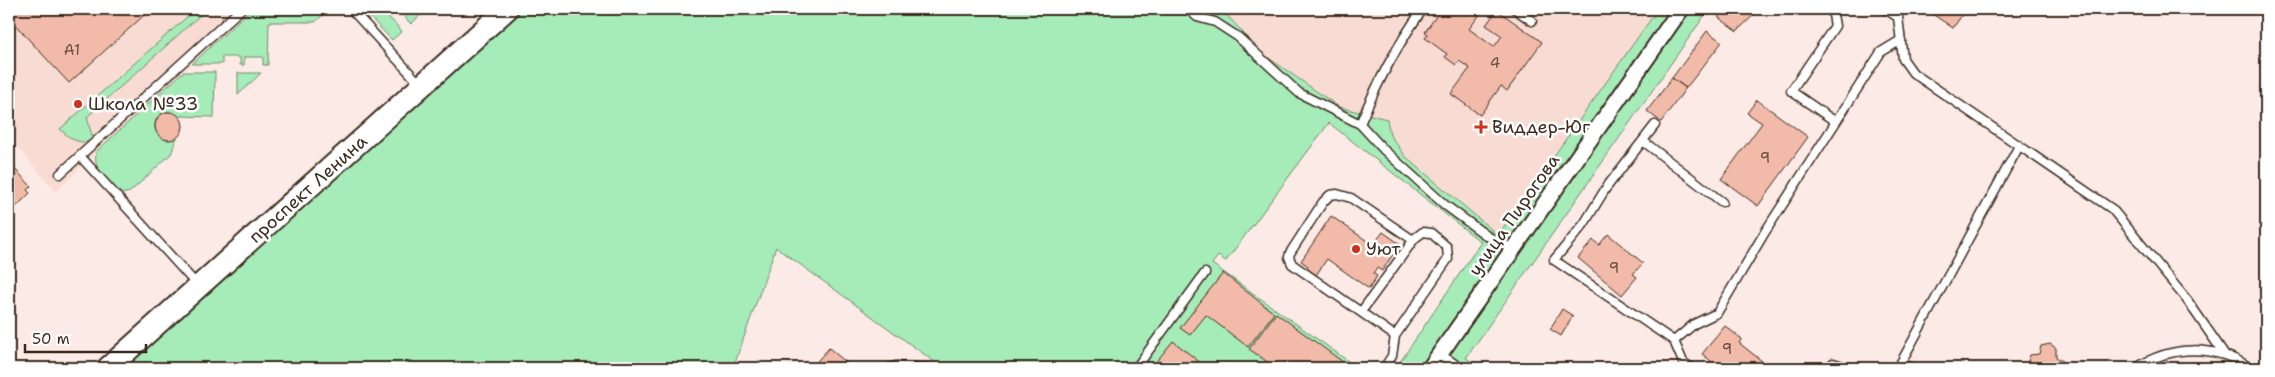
<svg xmlns="http://www.w3.org/2000/svg" width="2275" height="377" font-family="'Shantell Sans',sans-serif">
<style>
.built{fill:#f8dcd3}
.green{fill:#a5ecb8;stroke:#708b6b}
.building{fill:#f2baa8;stroke:#3b2a1e}
.lines{fill:none;stroke-linecap:round;stroke-linejoin:round}
.lane-casing{stroke:#3b2a1e;stroke-width:11}
.street-casing{stroke:#3b2a1e;stroke-width:19}
.secondary-casing{stroke:#3b2a1e;stroke-width:25}
.lane{stroke:#fff;stroke-width:8}
.street{stroke:#fff;stroke-width:15}
.secondary{stroke:#fff;stroke-width:21}
.poi-dot{fill:#c8321e;stroke:#fff;stroke-width:2}
.labels{text-anchor:middle;stroke-width:5;stroke-linejoin:round;paint-order:stroke}
.number-label{font-size:15px;fill:#694e40}
.poi-label{font-size:18px;fill:#3b2a1e;stroke:#fff;text-anchor:start}
.street-label{font-size:18px;fill:#3b2a1e;stroke:#fff}
</style>
<rect width="100%" height="100%" fill="#fbeae5"/>
<filter id="ink" filterUnits="userSpaceOnUse"><feTurbulence type="fractalNoise" baseFrequency=".02" numOctaves="2"/><feDisplacementMap in="SourceGraphic" scale="10" xChannelSelector="R" yChannelSelector="G"/><feConvolveMatrix kernelMatrix="1 2 1 2 8 2 1 2 1" color-interpolation-filters="sRGB"/></filter>
<g filter="url(#ink)">
<path class="built" d="M9 9H251L96 152 56 192 9 137Z
M1221 9H1658L1498 235 1406 157 1390 135 1387 119 1340 107 1263 54Z"/>
<path class="green" d="M196 9H207L87 117 93 140C80 146 69 138 60 129Z
M251 9H330L315 22H269L268 65H263V57H244V65H240V57H222V64H192Z
M362 9H381L402 31 392 40Z
M397 9H427L411 24Z
M507 9H1184L1203 23 1215 9H1221L1263 54 1339 107 1387 119 1390 135 1406 157 1498 235 1658 9H1709L1466 358 1482 368H1396L1481 242 1329 123 1226 261 1218 256 1212 264 1358 368H943L776 247 733 368H108Z
M183 72H215L214 117 180 116V117L168 111C158 113 152 121 156 132L166 140 177 137 171 154 130 192 121 194C108 181 93 172 96 152Z
M238 73H261L238 95Z"/>
<path class="building" d="M9 9H151L69 83 9 18Z
M1441 9H1484L1469 29 1494 47 1502 36 1486 25 1497 10 1542 42 1507 91 1501 86 1480 115 1451 94 1470 68 1459 61 1456 65 1445 57 1447 54 1425 38 1428 34 1425 32Z
M1725 9H1760L1737 31 1718 17Z
M1925 9H1966L1953 28Z
M1707 31 1722 42 1686 88 1672 78Z
M1672 78 1686 88 1661 122 1647 111Z
M1757 100 1808 137 1758 206 1721 179 1762 123 1747 113Z
M155 126a14 14 0 1 1 28 0a14 14 0 1 1-28 0Z
M9 163 31 186 27 190 30 193 9 214Z
M1331 216 1373 245 1383 232 1400 244 1382 271 1377 268 1373 273 1377 276 1369 289 1327 259 1316 275 1306 269 1308 266 1301 261Z
M1608 234 1643 263 1633 274 1637 277 1622 295 1578 258 1593 240 1599 245Z
M1223 273 1274 313 1248 347 1206 315 1190 335 1180 328Z
M1562 309 1573 316 1561 336 1550 329Z
M1276 313 1351 368H1276L1249 349Z
M1725 326 1742 339 1739 343 1767 365 1770 361 1780 368H1715L1717 366 1702 354Z
M1173 341 1207 368H1163L1156 362Z
M2050 344 2056 348V357L2061 360 2066 368H2026L2030 355 2039 354 2041 346Z
M829 348 853 368H811Z"/>
<g class="lines">
<g class="lane-casing">
<path id="lane" d="M351 9 420 84
M1188 9 1197 17 1215 22 1238 37 1299 93 1360 124 1384 150 1445 205 1487 236 1513 249
M1515 9 1532 21
M1832 9 1835 26 1791 91 1836 122
M1885 9 1898 17 1903 59 1913 73 2112 209 2187 300 2225 355
M1360 124C1377 83 1397 45 1423 9
M1655 125 1606 188 1584 224 1554 260 1674 341 1683 362 1691 368
M1643 141 1722 202
M80 156 197 285
M60 174 241 9
M1361 312 1415 238 1423 232 1431 233 1447 247 1448 259 1395 336 1392 356 1384 368
M1395 336 1292 264 1289 257 1290 253 1323 202 1330 195 1337 194 1351 198 1413 240
M1674 341 1694 324 1717 313 1765 232 1881 52 1901 40
M1440 354 1461 368
M1900 364 1915 368
M889 368 896 366 930 368
M1136 368 1205 273
M1829 368 1833 363 1849 368
M1898 368 2019 146
M2136 368C2171 345 2215 344 2250 368"/>
</g>
<g class="street-casing">
<path id="street" d="M1430 368 1681 9"/>
</g>
<g class="secondary-casing">
<path id="secondary" d="M108 368 507 9"/>
</g>
<use href="#lane" class="lane"/>
<use href="#street" class="street"/>
<use href="#secondary" class="secondary"/>
</g>
</g>
<g class="poi-dot">
<circle cx="78" cy="104" r="5"/>
<path d="M1478.5 119.5h5v5h5v5h-5v5h-5v-5h-5v-5h5z"/>
<circle cx="1356" cy="249" r="5"/>
</g>
<g class="labels">
<g class="number-label">
<text x="72" y="55">А1</text>
<text x="1495" y="68">4</text>
<text x="1765" y="163">9</text>
<text x="1614" y="273">9</text>
<text x="1727" y="354">9</text>
</g>
<g class="poi-label">
<text x="88" y="110">Школа №33</text>
<text x="1492" y="133">Виддер-Юг</text>
<text x="1366" y="255">Уют</text>
</g>
<g class="street-label">
<text transform="translate(308 189) rotate(-42)" y="6">проспект Ленина</text>
<text transform="translate(1514 215) rotate(-55)" y="6">улица Пирогова</text>
</g>
</g>
<rect width="2275" height="377" fill="none" stroke="#fff" stroke-width="30"/>
<rect x="15" y="15" width="2245" height="347" fill="none" stroke="#3b2a1e" stroke-width="2" filter="url(#ink)"/>
<path d="M25 344v8h121v-8" fill="none" stroke="#3b2a1e" stroke-width="2.5"/>
<text x="32" y="344" font-size="15" fill="#3b2a1e" stroke="#ffffff" stroke-width="4" paint-order="stroke">50 m</text>
</svg>
